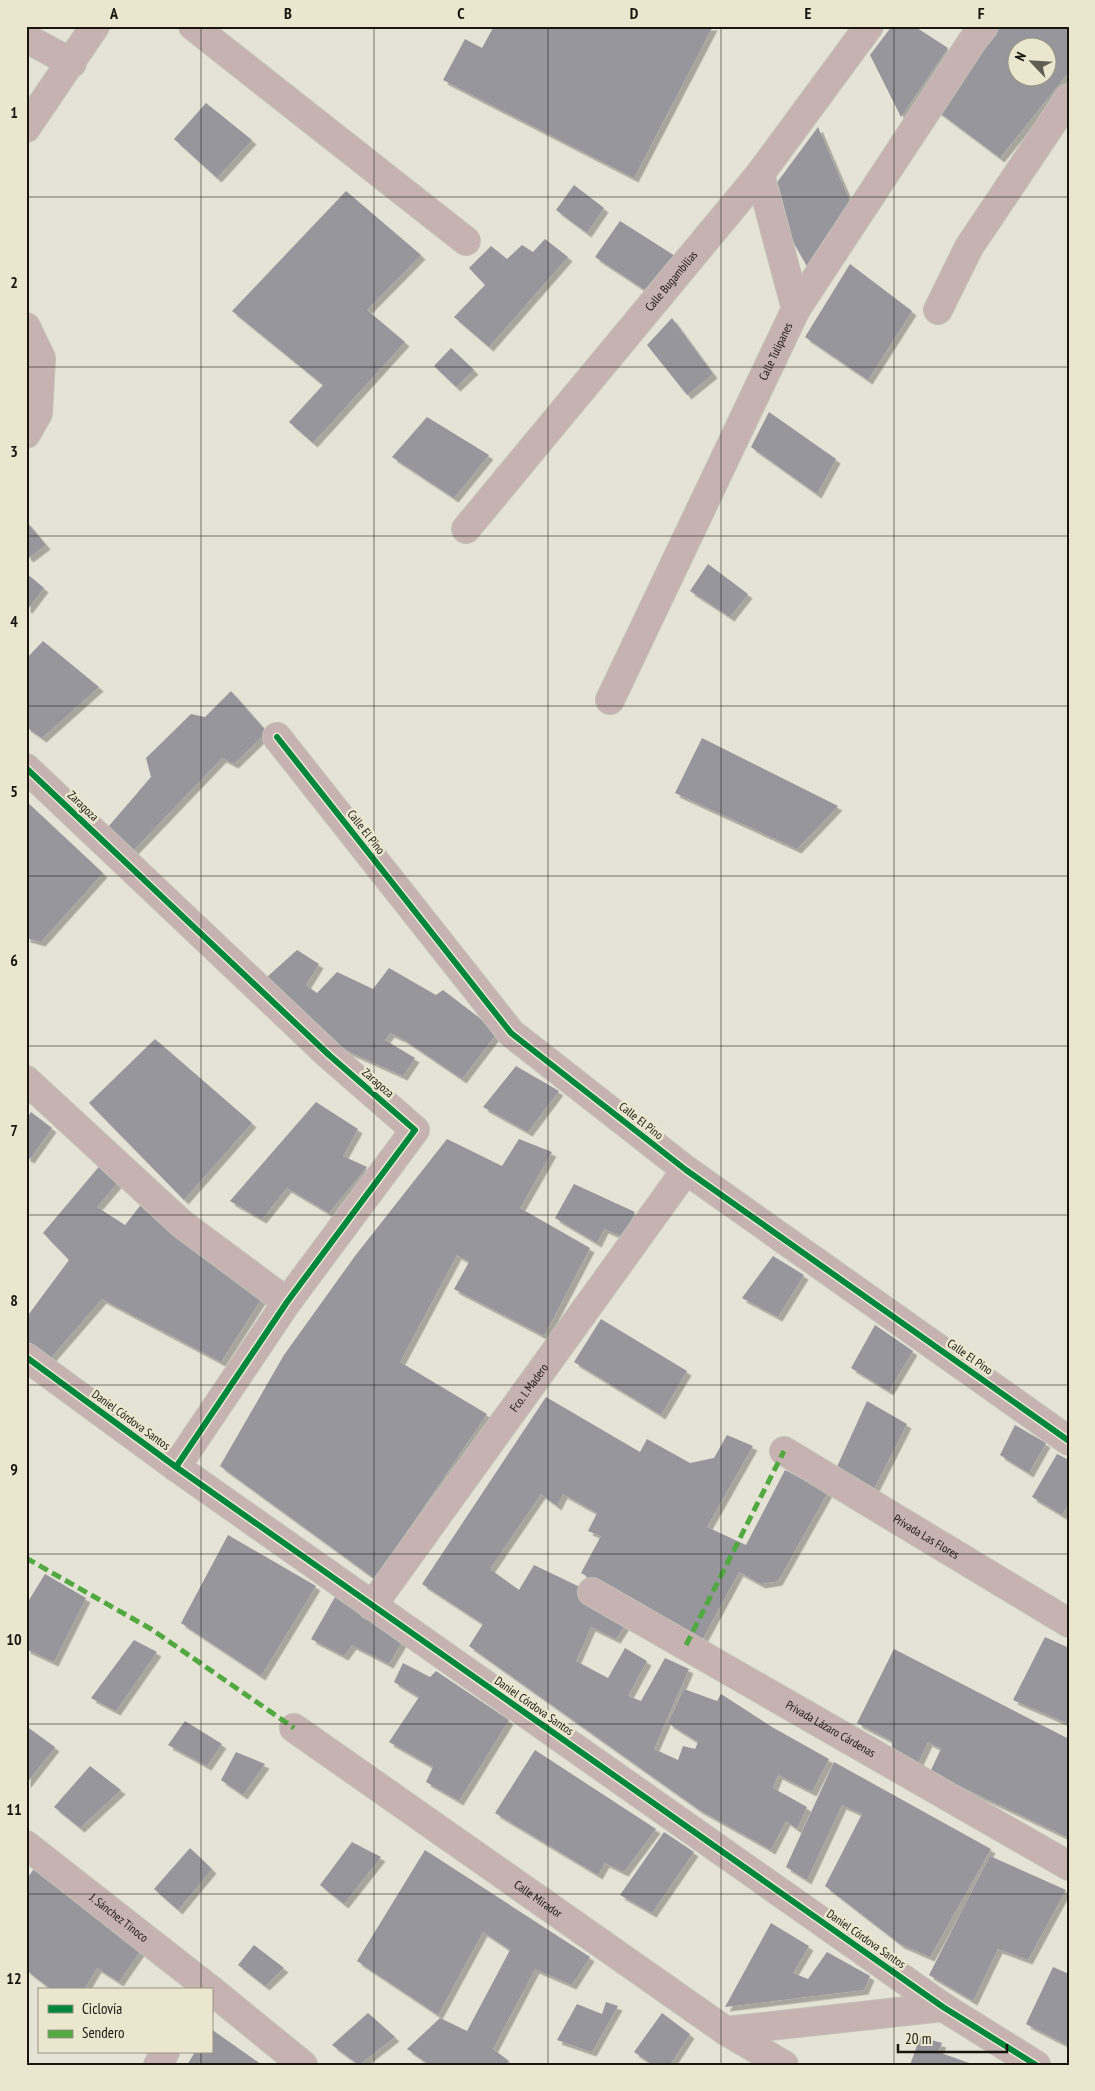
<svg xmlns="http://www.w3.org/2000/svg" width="1095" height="2091" font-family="'PT Sans Narrow',sans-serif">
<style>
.building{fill:#97969d;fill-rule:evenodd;filter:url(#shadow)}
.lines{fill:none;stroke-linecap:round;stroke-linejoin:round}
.minor-casing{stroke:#c3c1b7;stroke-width:30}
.minor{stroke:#c6b3b1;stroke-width:28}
.quiet{stroke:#52a941;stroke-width:5;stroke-dasharray:10 5;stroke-linecap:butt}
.cycleway-casing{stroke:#ebe7cf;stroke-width:9}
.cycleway{stroke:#00873e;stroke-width:6}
.grid{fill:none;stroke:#18160e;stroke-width:1;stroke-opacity:0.55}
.labels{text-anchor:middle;stroke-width:5;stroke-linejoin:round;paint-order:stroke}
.street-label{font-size:12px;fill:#18160e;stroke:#ebe7cf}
.neatline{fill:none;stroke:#18160e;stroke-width:2}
.grid-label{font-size:16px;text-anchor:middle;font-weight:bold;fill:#18160e}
</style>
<defs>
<filter id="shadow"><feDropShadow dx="4.5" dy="4.5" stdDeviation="0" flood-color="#0004"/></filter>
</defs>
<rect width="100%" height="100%" fill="#e5e3d5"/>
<path class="building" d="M494 26H713L634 178 443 80 465 39 482 48Z
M892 26H914L948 48 901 117 870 55Z
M995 26H1069V72L1000 158 936 110ZM1018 48H1048V78H1018Z
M206 103 252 140 217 178 174 139Z
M818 127 854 211 813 277 767 196Z
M574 185 604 208 587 233 556 210Z
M346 191 421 255 367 310 405 342 313 443 289 422 323 385 232 311Z
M620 221 683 261 657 298 595 257Z
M545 239 568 257 489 347 454 317 485 285 469 268 491 246 507 259 522 245 533 252Z
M850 264 912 311 868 380 805 337Z
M672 318 713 374 687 395 647 345Z
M451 348 474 370 456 387 434 366Z
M769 412 836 459 817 494 751 447Z
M427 417 489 455 454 498 392 457Z
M26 521 46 545 29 558 26 555Z
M708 564 748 594 730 617 690 591Z
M26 573 44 588 28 609 26 608Z
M43 641 99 687 42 738 26 727V659Z
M231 691 267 732 234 764 222 758 132 852 108 827 151 777 146 758 191 714 205 717Z
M702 738 838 806 797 849 675 793Z
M26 801 103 873 41 942 26 938Z
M297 950 319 964 306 985 317 993 337 972 373 989 389 968 436 995 443 990 498 1032 462 1079 403 1039 390 1033 385 1040 415 1058 403 1076 321 1039 267 977Z
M155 1039 252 1123 184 1200 89 1103Z
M516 1066 559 1091 528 1132 483 1107Z
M316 1102 358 1129 343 1156 367 1167 329 1213 287 1188 262 1219 230 1201Z
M31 1112 52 1128 30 1159 26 1157V1120Z
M447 1139 502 1166 519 1139 552 1152 520 1208 590 1248 544 1336 454 1289 469 1262 457 1255 400 1362 487 1414 375 1579 220 1466 284 1355 355 1256Z
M102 1163 121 1179 97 1207 125 1225 143 1202 266 1292 221 1362 102 1299 49 1360 26 1346V1318L69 1260 43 1233Z
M574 1184 635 1212 623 1237 604 1229 597 1243 555 1218Z
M773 1256 804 1275 778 1317 742 1298Z
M601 1319 687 1371 661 1415 574 1362Z
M875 1325 913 1351 889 1391 851 1368Z
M546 1397 640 1452 647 1439 690 1463 714 1458 727 1435 753 1446 707 1527 746 1545 785 1470 828 1492 778 1581 761 1584 739 1572 701 1642 581 1573 601 1536 588 1531 597 1513 563 1494 557 1506 541 1494 490 1569 519 1590 534 1565 582 1588 580 1601 625 1625 616 1639 591 1627 576 1661 608 1678 625 1648 647 1661 628 1696 641 1701 665 1658 689 1669 654 1749 678 1760 683 1746 695 1749 698 1742 668 1723 684 1689 717 1701 721 1694 772 1727 829 1759 812 1792 778 1775 773 1788 807 1807 797 1829 786 1821 771 1850 698 1809 469 1646 483 1624 422 1584Z
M867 1401 907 1424 872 1493 836 1469Z
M1015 1425 1046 1443 1029 1473 1000 1455Z
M1057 1454 1069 1460V1504L1062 1515 1032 1497Z
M228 1535 316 1586 261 1676 181 1623Z
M45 1574 86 1598 54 1662 26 1649V1605Z
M335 1597 405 1637 389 1664 352 1645 344 1656 311 1639Z
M1045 1637 1069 1648V1724L1013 1700Z
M134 1640 157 1652 116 1711 91 1698Z
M894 1649 1069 1739V1838L930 1772 941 1749 928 1742 918 1763 892 1749V1741L857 1723Z
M403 1663 430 1677 436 1671 509 1720 459 1801 426 1782 433 1767 389 1742 419 1697 394 1682Z
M185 1721 222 1744 207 1766 168 1745Z
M26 1726 55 1747 26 1784Z
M535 1750 656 1829 624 1872 605 1863 598 1875 495 1813Z
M236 1752 265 1764 243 1795 221 1780Z
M834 1762 991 1849 930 1957 900 1944 825 1886 862 1814 842 1805 807 1880 786 1867Z
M90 1766 121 1790 80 1828 54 1807Z
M664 1832 694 1852 652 1913 620 1895Z
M352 1842 381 1857 344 1904 320 1885Z
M190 1848 212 1869 178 1910 154 1889Z
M425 1850 590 1957 572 1985 535 1969 493 2049 509 2061 506 2065H430L407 2049 440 2018 467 2031 510 1950 483 1932 438 2015 357 1961Z
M990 1856 1066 1890 1028 1960 998 1949 973 2001 929 1975Z
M38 1863 141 1950 119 1982 97 1968 84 1990H52L26 1970V1880Z
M771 1923 809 1946 793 1973 808 1979 827 1952 870 1976 864 1990 725 2007Z
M254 1945 284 1968 265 1986 238 1965Z
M1053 1967 1069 1974V2046L1026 2024Z
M606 2002 618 2006 592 2052 557 2040 577 2004 602 2014Z
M368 2013 395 2037 359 2065 332 2045Z
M662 2013 690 2034 670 2065H653L634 2052Z
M211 2029 262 2065H187L195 2052H211Z
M920 2037 942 2043 938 2052 975 2065H910Z"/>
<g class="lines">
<g class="minor-casing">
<g id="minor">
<path d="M193 26 466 241"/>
<path d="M26 38 72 63"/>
<path d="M26 128 95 26"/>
<path d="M760 174 796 309"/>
<path d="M938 310 969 247 1069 98"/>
<path d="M26 327 41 358 38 413 26 434"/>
<path id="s1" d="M466 529 760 174 869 26"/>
<path id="s2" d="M610 700 796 309 973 40 984 26"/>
<path d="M277 737 511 1033 686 1170 1069 1441"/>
<path d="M26 768 329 1055 415 1130 287 1302 176 1467"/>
<path d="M26 1080 182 1224 287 1302"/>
<path d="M26 1357 176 1467 943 2007 1036 2065"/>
<path id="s3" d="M784 1451 1069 1623"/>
<path id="s4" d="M592 1592 1069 1866"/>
<path id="s5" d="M372 1606 686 1170"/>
<path id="s6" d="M294 1728 726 2031 784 2065"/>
<path id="s7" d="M26 1845 211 1990"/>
<path d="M211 1990 303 2065"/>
<path d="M726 2031 943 2007"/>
<path d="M158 2065 165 2052"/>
</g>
</g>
<use href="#minor" class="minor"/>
<path class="quiet" d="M26 1558 151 1629 294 1728
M686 1645 784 1451"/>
<g class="cycleway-casing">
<path id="cycleway" d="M277 737 511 1033 686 1170 1069 1441
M26 768 329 1055 415 1130 287 1302 176 1467
M26 1357 176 1467 943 2007 1036 2065"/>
</g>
<use href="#cycleway" class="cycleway"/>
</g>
<path class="grid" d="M201 26V1990M374 26V2065M548 26V2065M721 26V2065M894 26V2065M26 197H1069M26 367H1069M26 536H1069M26 706H1069M26 876H1069M26 1046H1069M26 1215H1069M26 1385H1069M26 1554H1069M26 1724H1069M26 1894H1069M201 2052V2065"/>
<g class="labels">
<g class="street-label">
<text dy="4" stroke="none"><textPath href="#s1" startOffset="322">Calle Bugambilias</textPath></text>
<text dy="4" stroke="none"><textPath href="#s2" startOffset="386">Calle Tulipanes</textPath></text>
<text transform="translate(83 806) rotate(44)" y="4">Zaragoza</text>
<text transform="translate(366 832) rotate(52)" y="4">Calle El Pino</text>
<text transform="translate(378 1083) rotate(41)" y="4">Zaragoza</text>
<text transform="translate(641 1121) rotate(38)" y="4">Calle El Pino</text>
<text transform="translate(970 1357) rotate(35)" y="4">Calle El Pino</text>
<text dy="4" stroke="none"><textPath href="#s5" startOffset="269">Fco. I. Madero</textPath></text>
<text transform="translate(131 1420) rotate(36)" y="4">Daniel Córdova Santos</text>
<text dy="4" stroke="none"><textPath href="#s3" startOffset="166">Privada Las Flores</textPath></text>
<text transform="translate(534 1706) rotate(35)" y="4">Daniel Córdova Santos</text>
<text dy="4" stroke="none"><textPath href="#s4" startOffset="275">Privada Lázaro Cárdenas</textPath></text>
<text dy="4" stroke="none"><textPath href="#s6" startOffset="298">Calle Mirador</textPath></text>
<text dy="4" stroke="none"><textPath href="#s7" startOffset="118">J. Sánchez Tinoco</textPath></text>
<text transform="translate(866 1939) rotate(35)" y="4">Daniel Córdova Santos</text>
</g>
</g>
<rect width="1095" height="2091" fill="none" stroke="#ebe7cf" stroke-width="55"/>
<rect x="38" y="1988" width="175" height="65" fill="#ebe7cf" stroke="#979382"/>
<rect x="48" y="2005" width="25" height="8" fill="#00873e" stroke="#979382"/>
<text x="82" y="2014" font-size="15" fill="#18160e">Ciclovía</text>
<rect x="48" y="2030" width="25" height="8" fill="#52a941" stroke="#979382"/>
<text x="82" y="2038" font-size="15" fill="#18160e">Sendero</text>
<g transform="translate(1032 62) rotate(295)"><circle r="24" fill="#ebe7cf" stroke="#979382"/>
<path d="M0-4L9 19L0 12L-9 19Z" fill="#605e54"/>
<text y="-8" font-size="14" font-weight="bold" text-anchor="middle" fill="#18160e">N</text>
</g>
<path d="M898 2044v8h109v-8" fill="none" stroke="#18160e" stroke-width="2.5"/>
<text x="905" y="2044" font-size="15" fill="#18160e" stroke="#ebe7cf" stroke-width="4" paint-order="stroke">20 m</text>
<rect x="28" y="28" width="1040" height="2036" class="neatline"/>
<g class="grid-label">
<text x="114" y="19">A</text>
<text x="288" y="19">B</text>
<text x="461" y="19">C</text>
<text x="634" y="19">D</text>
<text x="808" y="19">E</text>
<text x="981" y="19">F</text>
<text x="14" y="118">1</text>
<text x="14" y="288">2</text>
<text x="14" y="457">3</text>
<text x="14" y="627">4</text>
<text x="14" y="797">5</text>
<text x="14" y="966">6</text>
<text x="14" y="1136">7</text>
<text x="14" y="1306">8</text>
<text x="14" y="1475">9</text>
<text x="14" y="1645">10</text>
<text x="14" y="1815">11</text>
<text x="14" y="1984">12</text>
</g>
</svg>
